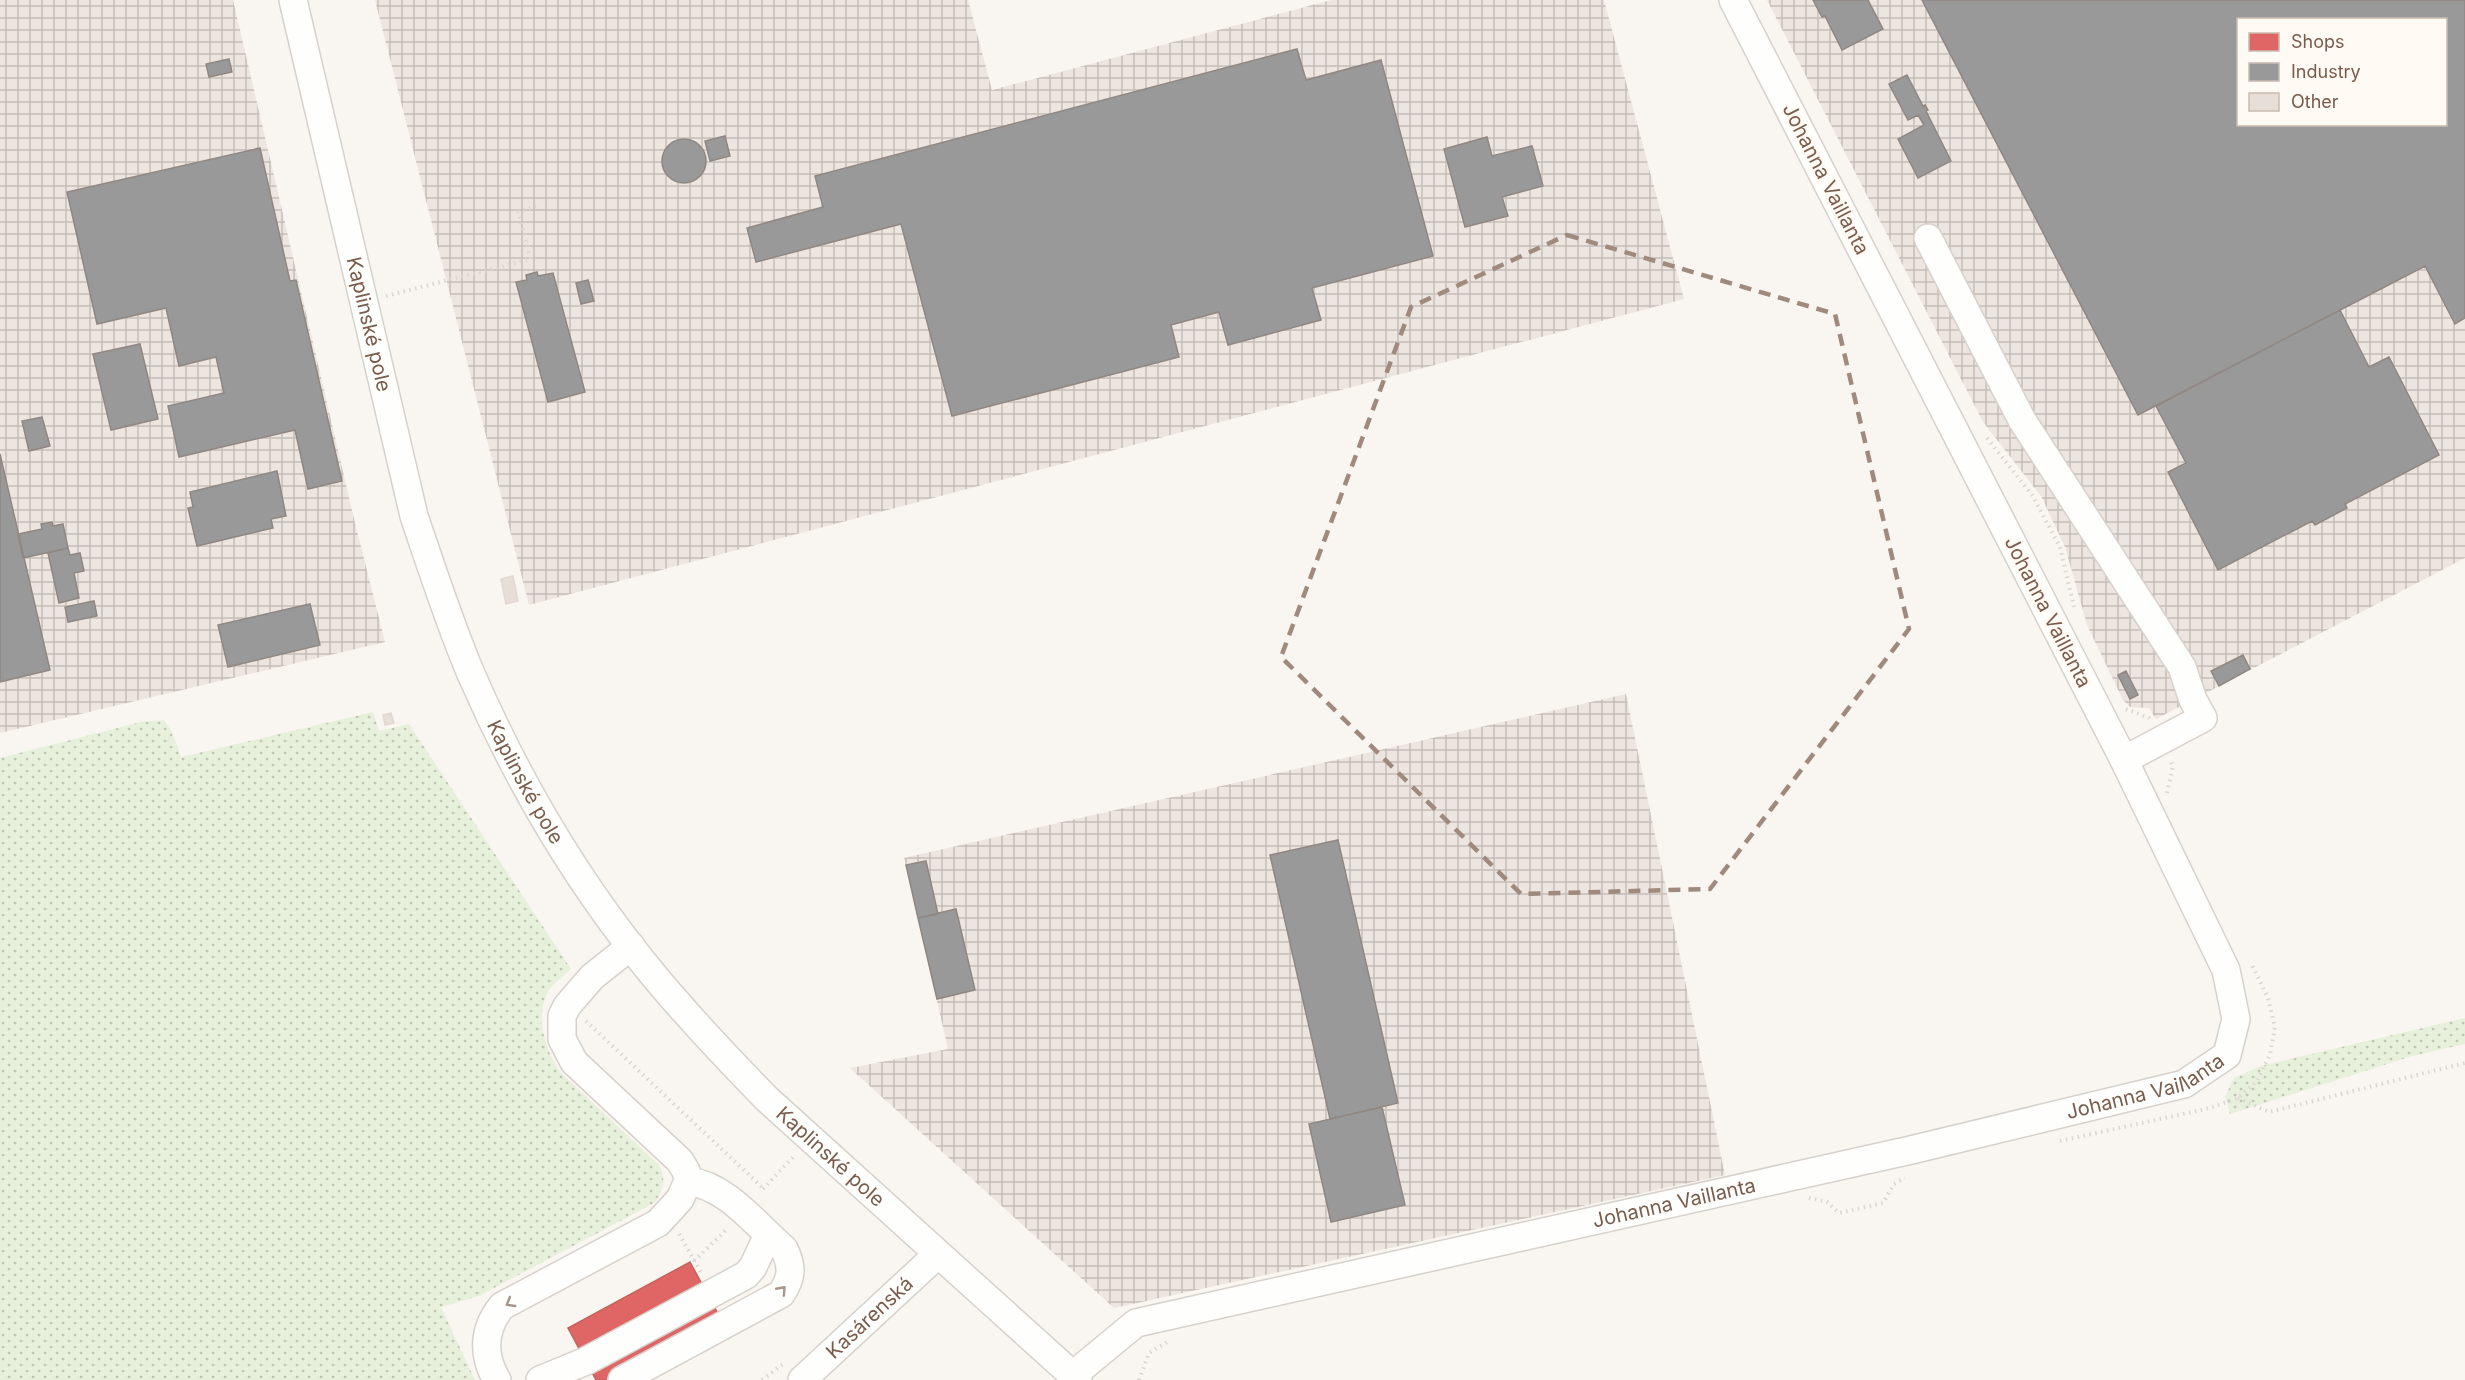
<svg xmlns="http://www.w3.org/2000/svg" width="2465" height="1380" font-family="Inter,sans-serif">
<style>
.industrial{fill:url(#industrial-grid);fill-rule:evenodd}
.grass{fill:url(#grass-dots)}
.shops{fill:#e06666;stroke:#c1635e;stroke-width:1.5}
.industry{fill:#999;stroke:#908782;stroke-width:1.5;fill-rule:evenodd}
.building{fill:#e6ded7;stroke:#e2d8d2;stroke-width:1.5}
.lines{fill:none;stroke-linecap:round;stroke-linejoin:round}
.minor-casing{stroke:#d7d1cb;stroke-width:30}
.path{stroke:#dcd5d0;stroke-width:4;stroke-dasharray:1.5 4.5;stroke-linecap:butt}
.minor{stroke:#fefefd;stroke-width:27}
.oneway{stroke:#a8958b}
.marked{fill:none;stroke:#9f8a7d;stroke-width:4.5;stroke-dasharray:12 8;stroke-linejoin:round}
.labels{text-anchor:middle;stroke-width:6;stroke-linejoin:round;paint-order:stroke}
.street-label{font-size:20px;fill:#7a5c4d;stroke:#fffaf3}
</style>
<defs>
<pattern id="industrial-grid" width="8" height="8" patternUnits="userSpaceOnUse" patternTransform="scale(1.5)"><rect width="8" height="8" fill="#ede5e0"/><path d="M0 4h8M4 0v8" fill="none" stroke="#c5bdb8"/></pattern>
<pattern id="grass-dots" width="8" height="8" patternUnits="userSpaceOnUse" patternTransform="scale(1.5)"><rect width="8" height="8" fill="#e7f0db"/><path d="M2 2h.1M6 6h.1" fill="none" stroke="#c0c6b4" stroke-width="1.8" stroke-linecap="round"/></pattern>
</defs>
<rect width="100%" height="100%" fill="#f9f5f0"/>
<path class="industrial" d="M0 0H233L355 523 385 642 0 733Z
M375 0H968L992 90 1331 0H1604L1684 299 529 605Z
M1767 0H2465V558L2156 719 2149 708 2130 707 2123 700 2087 625 2065 547 2041 496 1983 422ZM2238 20H2446V124H2238Z
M1626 694 1725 1175 1114 1308 850 1068 948 1049 904 858Z"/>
<path class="grass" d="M373 712 379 731 409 724 571 969C565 974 559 979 553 985 532 1009 544 1050 561 1073L659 1165C667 1179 663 1191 654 1203L479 1296 441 1307 475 1380H0V758L141 722 164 720 172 732 181 757Z
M2465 1018V1044L2412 1056 2230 1114 2225 1097 2234 1078 2261 1066Z"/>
<path class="shops" d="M690 1262 729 1334 643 1380H596L568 1328Z"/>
<path class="industry" d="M1813 0H1868L1883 29 1842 50 1825 16 1822 17Z
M1922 0H2465V318L2455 324 2425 266 2138 415ZM2238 20H2446V124H2238Z
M1297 49 1306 80 1381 60 1433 256 1312 288 1321 320 1228 345 1219 312 1171 325 1179 357 952 416 901 224 756 262 747 228 823 207 815 176Z
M229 59 232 72 209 77 206 64Z
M1907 75 1923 106 1925 105 1928 110 1926 111 1951 161 1918 178 1898 139 1924 125 1918 115 1908 120 1889 84Z
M725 136 730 156 710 161 705 141Z
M1487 137 1492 156 1532 146 1543 186 1502 197 1508 216 1465 227 1444 149Z
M662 161a22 22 0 1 1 44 0a22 22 0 1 1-44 0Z
M260 148 290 281 296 280 342 481 308 489 295 430 179 457 168 406 224 393 216 357 179 366 166 308 97 324 67 192Z
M537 272 538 276 553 273 585 392 548 402 516 282 527 280 526 275Z
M588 280 594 301 581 304 576 283Z
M2340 310 2369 367 2389 357 2439 455 2345 504 2347 508 2315 525 2312 521 2218 570 2168 472 2186 463 2156 406Z
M140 344 158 419 111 430 93 354Z
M42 417 50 446 29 451 22 421Z
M0 454 50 670 0 682Z
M277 471 286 516 271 519 273 528 197 546 188 508 193 507 190 492Z
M52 522 53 526 63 524 68 548 23 558 18 534 42 529 41 524Z
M68 548 70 555 80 553 84 571 74 573 79 598 59 603 48 553Z
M94 601 97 616 68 622 65 607Z
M310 604 320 645 228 667 218 625Z
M2243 655 2250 669 2219 686 2211 671Z
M2126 671 2138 695 2130 699 2118 675Z
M1338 840 1398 1103 1330 1119 1270 855Z
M926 861 938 914 918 918 906 865Z
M956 909 975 990 937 999 918 918Z
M1382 1107 1405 1205 1331 1222 1309 1124Z"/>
<path class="building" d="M513 576 518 601 506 604 501 579Z
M391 713 394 723 385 725 383 715Z"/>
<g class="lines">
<g class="minor-casing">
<g id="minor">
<path id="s1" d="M293 0 414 516C432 569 449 622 471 674 515 775 573 875 642 961 681 1010 724 1055 767 1099L1078 1380"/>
<path d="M1928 238 2022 420 2182 667 2193 700 2203 718 2124 760"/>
<path id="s2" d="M1073 1375 1136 1323 1911 1150 2184 1084 2227 1055 2236 1019 2226 970 2124 760 1733 0"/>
<path d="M497 1380C482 1355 483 1329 502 1306L658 1223 680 1199 688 1181 686 1171 680 1161 574 1062 562 1039V1016L567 1006 592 977 631 946"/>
<path d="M540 1380 586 1361 746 1275 753 1267 768 1235"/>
<path d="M622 1380 781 1294C792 1278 793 1267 784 1249 755 1224 727 1186 688 1181"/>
<path id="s3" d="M802 1380 937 1255"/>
</g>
</g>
<path class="path" d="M386 296 531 259 518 212 536 206
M1987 438 2032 495 2060 547 2074 607
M2126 709 2149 718 2151 720
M2167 793 2173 766 2171 762
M586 1021 763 1188
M2238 1098 2269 1112 2465 1063
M2060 1141 2210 1108 2238 1098 2257 1081 2270 1055 2275 1027 2268 998 2251 963
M763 1189 793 1157
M1809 1198 1827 1202 1839 1213 1883 1203 1894 1184 1905 1178
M679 1234 702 1274
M694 1261 728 1228
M762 1380 783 1364
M1139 1380 1149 1353 1169 1341"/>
<use href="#minor" class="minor"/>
</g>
<defs><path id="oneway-chevron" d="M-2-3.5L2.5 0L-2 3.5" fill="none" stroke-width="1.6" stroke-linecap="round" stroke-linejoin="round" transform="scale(1.5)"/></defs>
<g class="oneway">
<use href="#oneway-chevron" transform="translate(782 1290) rotate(-48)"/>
<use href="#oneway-chevron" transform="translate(510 1303) rotate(149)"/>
</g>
<path class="marked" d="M1567 235 1835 314 1909 629 1710 889 1521 894 1281 657 1411 307Z"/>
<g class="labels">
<g class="street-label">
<text transform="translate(1826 179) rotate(63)" y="7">Johanna Vaillanta</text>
<text dy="7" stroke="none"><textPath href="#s1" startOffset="333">Kaplinské pole</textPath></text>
<text transform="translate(2048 612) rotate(63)" y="7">Johanna Vaillanta</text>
<text dy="7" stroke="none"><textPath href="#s1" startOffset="819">Kaplinské pole</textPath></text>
<text dy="7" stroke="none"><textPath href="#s2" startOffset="1119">Johanna Vaillanta</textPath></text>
<text dy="7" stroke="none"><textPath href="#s1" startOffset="1305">Kaplinské pole</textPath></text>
<text dy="7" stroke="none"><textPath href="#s2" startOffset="633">Johanna Vaillanta</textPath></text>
<text dy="7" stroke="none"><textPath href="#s3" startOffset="92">Kasárenská</textPath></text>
</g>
</g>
<rect x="2237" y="18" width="210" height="108" fill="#fffaf3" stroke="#cabbb1" stroke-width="1.5"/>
<rect x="2249" y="33" width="30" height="18" fill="#e06666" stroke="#cabbb1" stroke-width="1.5"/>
<text x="2291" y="48" font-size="18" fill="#7a5c4d">Shops</text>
<rect x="2249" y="63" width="30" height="18" fill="#999999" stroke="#cabbb1" stroke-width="1.5"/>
<text x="2291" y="78" font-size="18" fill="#7a5c4d">Industry</text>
<rect x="2249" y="93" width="30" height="18" fill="#e6ded7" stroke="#cabbb1" stroke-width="1.5"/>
<text x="2291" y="108" font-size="18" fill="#7a5c4d">Other</text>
</svg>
